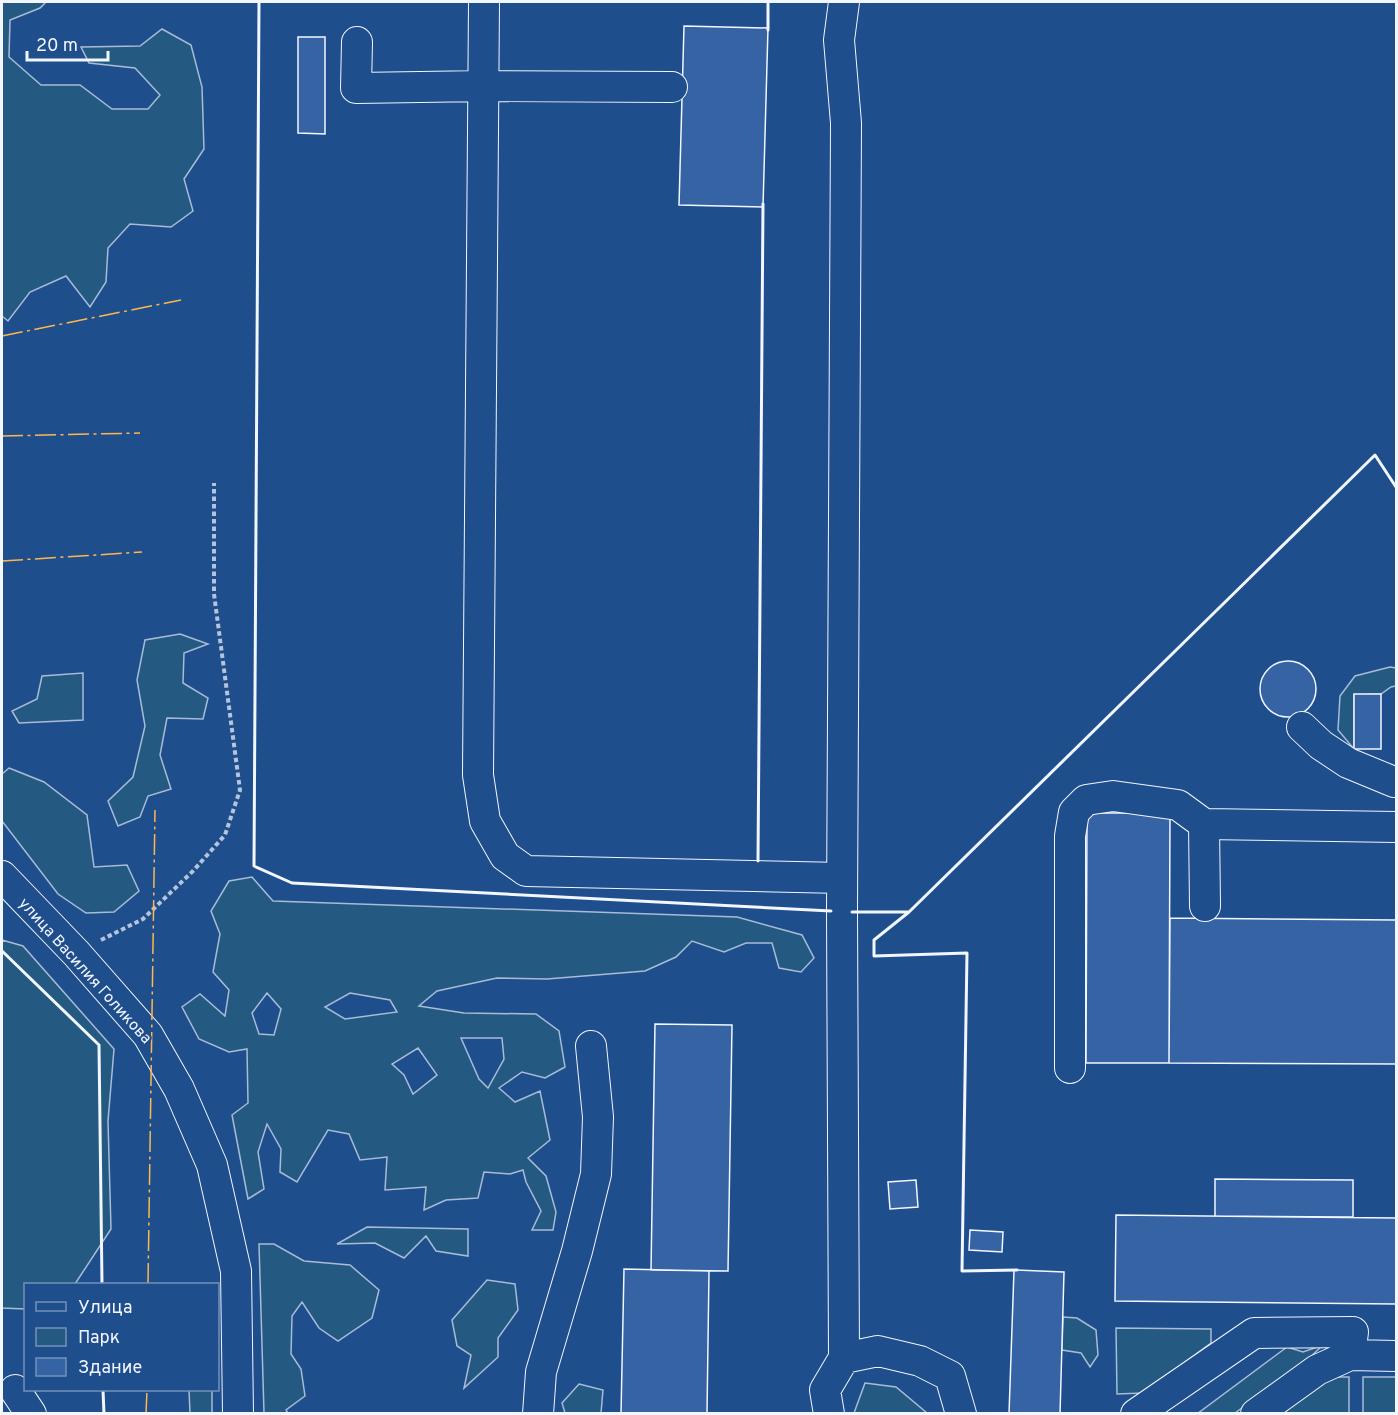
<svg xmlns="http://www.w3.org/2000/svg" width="1398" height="1415" font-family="Overpass,sans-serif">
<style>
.green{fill:#245a82;stroke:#a8bbd7;stroke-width:1.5;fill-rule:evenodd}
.building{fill:#3563a3;stroke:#f2f6ff;stroke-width:1.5}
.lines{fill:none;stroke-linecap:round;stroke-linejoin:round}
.minor-casing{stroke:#f2f6ff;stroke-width:32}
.path{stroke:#b3c4dc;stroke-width:4;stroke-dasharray:4.5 3;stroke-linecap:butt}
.minor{stroke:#1f4e8c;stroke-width:30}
.wall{stroke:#f2f6ff;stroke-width:3}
.power{stroke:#ffb74d;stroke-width:1.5;stroke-dasharray:21 4.5 3 4.5;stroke-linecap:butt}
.labels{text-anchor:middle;stroke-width:4.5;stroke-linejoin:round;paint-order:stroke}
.street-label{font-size:16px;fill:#f2f6ff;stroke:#1f4e8c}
</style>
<rect width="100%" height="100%" fill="#1f4e8c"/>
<path class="green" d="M2 2H46L40 8 10 20 9 57 41 85H80L112 109H148L160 95 135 68 89 63 81 47 140 46 162 29 191 45 202 87 204 149 184 179 193 211 171 227 130 224 108 248 106 282 90 307 66 276 30 292 8 321 2 316Z
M180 634 208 644 184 653 183 683 208 698 203 719 167 718 160 755 171 789 148 796 140 817 118 826 108 801 133 777 145 726 137 680 145 640Z
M1390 667 1396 668V686L1391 687 1381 694 1354 695V749L1338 730 1340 696 1355 676Z
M83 673V720L19 723 12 711 37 699 42 676Z
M9 768 44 782 87 815 94 867 127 865 139 891 114 912 86 913 58 894 2 821V774Z
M252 877 273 901 737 917 802 935 814 958 801 972 779 968 772 943H746L724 952 692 941 676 957 645 971 547 979 497 978 437 991 419 1006 464 1013 536 1014 559 1031 565 1067 545 1078 522 1072 499 1088 515 1102 540 1091 550 1140 528 1158 546 1176 556 1212 553 1230H532L541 1211 526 1182 523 1170 510 1174 484 1172 478 1198 446 1200 424 1210 426 1187 385 1190 387 1157 360 1160 349 1134 328 1130 297 1182 280 1172 281 1149 267 1124 258 1152 264 1189 248 1199 232 1115 248 1103 247 1049 229 1052 199 1039 182 1007 200 994 225 1016 229 990 213 972 220 934 211 911 229 881ZM267 993 281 1009 274 1035 259 1034 252 1013ZM350 993 390 1000 397 1012 345 1019 325 1007ZM461 1038H502L504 1059 488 1088 479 1079ZM418 1048 437 1075 413 1094 404 1075 392 1064Z
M2 940 23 946 114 1049 108 1121 111 1229 75 1284H26L25 1309 2 1308Z
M367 1227 468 1229V1256L436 1251 426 1236 404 1258 375 1243 337 1244Z
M259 1244H274L304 1261 350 1265 379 1290 372 1318 338 1341 319 1328 302 1302 292 1316 291 1354 301 1369 305 1396 286 1410 288 1413H264Z
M487 1280 515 1284 518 1310 498 1338V1357L464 1388 471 1355 457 1346 452 1320Z
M1063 1317 1077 1318 1096 1330 1098 1355 1090 1367 1081 1353 1062 1350Z
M1116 1328 1211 1329V1343L1143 1393 1117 1394Z
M1323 1345 1304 1363 1235 1413 1197 1414 1287 1347 1303 1352Z
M1321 1377H1349V1413L1271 1414Z
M1363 1377H1396V1413H1363Z
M865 1383 896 1387 927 1413H854Z
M579 1384 603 1390 601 1413H565L562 1403Z
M189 1390H212V1413H190Z"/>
<path class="building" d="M684 26 768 28 763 207 679 205Z
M298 37H325V134L298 133Z
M1260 689a28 28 0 1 1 56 0a28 28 0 1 1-56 0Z
M1354 694H1381V749H1354Z
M1087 813H1170L1169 1063H1086Z
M1170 918 1396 920V1064L1169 1063Z
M655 1024 732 1025 728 1271 651 1270Z
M1215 1179 1353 1180V1217L1215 1216Z
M916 1180 918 1207 890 1209 888 1182Z
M1116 1215 1396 1218V1304L1115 1301Z
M970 1230 1003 1232 1002 1252 969 1250Z
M624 1269 709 1271 707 1414H621Z
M1014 1270 1064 1272 1060 1414H1009Z"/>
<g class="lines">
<g class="minor-casing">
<path id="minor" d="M484 2 478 775 485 821 505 856 526 871 842 878
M357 42 356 88 484 86 672 87
M1302 727 1321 745 1348 763 1394 782
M2 876 76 953 148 1035 179 1089 212 1165 236 1271 238 1414
M1205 906 1204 824 1396 827
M1070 1068V836L1074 812 1086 800 1113 796 1178 805 1204 824
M844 1358 878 1351 920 1361 950 1376 961 1414
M15 1390 31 1414
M538 1414 541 1372 577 1251 596 1174 598 1117 591 1046
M829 1414 825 1390 844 1358 842 911 846 123 839 40 844 2
M1136 1414 1254 1333 1353 1332 1350 1355
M1256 1414 1317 1370 1350 1355 1396 1356"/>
</g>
<path class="path" d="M101 940 143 919 193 871 225 835 240 790 214 594V483"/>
<use href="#minor" class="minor"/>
<path class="wall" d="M259 2 254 866 292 883 831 911
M768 30V2
M758 861 763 204
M852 912H909
M2 951 99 1045 102 1284
M1017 1270 962 1271 967 953 874 956V940L909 912 1375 455 1396 487
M103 1390 104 1414"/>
<path class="power" d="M2 336 181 300
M2 436 140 433
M2 561 142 552
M148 1284 155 810
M146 1414 147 1390"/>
</g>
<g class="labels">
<g class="street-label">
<text transform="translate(86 970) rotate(48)" y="6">улица Василия Голикова</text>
</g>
</g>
<rect width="1398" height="1415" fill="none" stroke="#f2f6ff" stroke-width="6"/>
<rect x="24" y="1283" width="195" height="108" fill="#1f4e8c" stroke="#7391ba" stroke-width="1.5"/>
<rect x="36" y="1302" width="30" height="9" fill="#1f4e8c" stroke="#7391ba" stroke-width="1.5"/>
<text x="78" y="1313" font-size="18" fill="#f2f6ff">Улица</text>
<rect x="36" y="1328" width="30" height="18" fill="#245a82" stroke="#7391ba" stroke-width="1.5"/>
<text x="78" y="1343" font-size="18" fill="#f2f6ff">Парк</text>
<rect x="36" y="1358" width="30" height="18" fill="#3563a3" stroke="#7391ba" stroke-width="1.5"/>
<text x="78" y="1373" font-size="18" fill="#f2f6ff">Здание</text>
<path d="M27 51v9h81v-9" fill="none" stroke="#f2f6ff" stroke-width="3"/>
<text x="36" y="51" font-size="18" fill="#f2f6ff" stroke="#1f4e8c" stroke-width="4.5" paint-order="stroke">20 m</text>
</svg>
